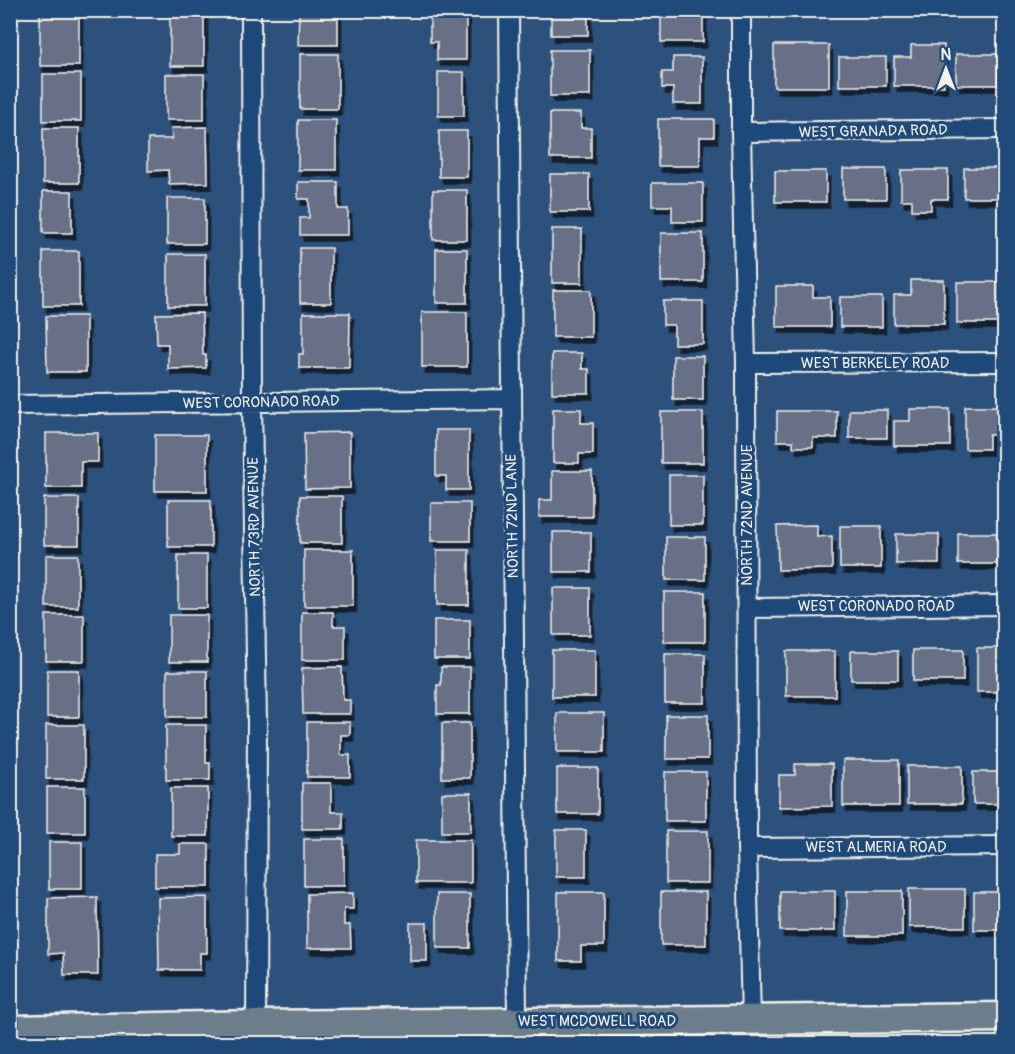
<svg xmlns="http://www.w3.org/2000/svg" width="1015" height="1054" font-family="Pangolin,sans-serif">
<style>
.building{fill:#676f87;stroke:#f4f1e8;stroke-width:1.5;filter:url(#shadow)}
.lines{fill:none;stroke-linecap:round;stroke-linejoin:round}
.minor-casing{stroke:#f4f1e8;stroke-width:22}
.primary-casing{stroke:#f4f1e8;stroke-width:33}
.minor{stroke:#1f4a7a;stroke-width:18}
.primary{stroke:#6c7d8b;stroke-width:28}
.labels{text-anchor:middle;stroke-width:6;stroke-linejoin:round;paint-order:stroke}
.street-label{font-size:15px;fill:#f4f1e8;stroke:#1f4a7a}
</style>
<defs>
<filter id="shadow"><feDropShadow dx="3.5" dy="6" stdDeviation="0" flood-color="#0009"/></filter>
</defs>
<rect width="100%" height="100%" fill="#2d517d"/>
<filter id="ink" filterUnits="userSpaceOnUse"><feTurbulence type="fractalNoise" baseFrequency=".0167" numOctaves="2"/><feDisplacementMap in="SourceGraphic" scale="12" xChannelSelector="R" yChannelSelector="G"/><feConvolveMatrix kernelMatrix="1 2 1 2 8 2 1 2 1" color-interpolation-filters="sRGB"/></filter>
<g filter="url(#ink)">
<path class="building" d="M40 10H79V66H40Z
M299 10H338V45H298Z
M551 10H588V35H551Z
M661 10H703V42H661Z
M170 11H204V66H170Z
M430 11H466V60H437V42H430Z
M774 45H829V87H774Z
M911 45H944V86H894V57H911Z
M550 50H590V96H550Z
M300 54H338V109H300Z
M956 54H998V85H956Z
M673 57H702V104H673V88H662V72H673Z
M839 57H886V86H839Z
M438 72H464V116H438Z
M43 74H81V121H43Z
M166 74H204V120H166Z
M550 113H581V128H591V158H550Z
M658 119H714V137H700V166H658Z
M298 120H336V170H298Z
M207 127 208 183 169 184 168 170 148 171V139H172L171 128Z
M43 128H79V183H43Z
M439 131H467V177H439Z
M964 168H1003V198H964Z
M843 169H886V199H843Z
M901 170H948V199H931V210H912V200H901Z
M775 171H826V202H775Z
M550 174H589V212H550Z
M298 182H338V209H348V235H300V218H309V199H298Z
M652 183H703V222H672V206H652Z
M433 190H467V240H433Z
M43 191H72V233H43Z
M167 198H205V244H167Z
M552 229H582V283H552Z
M661 233H703V282H661Z
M300 248H331V303H300Z
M436 249H467V303H436Z
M43 251H79V306H43Z
M168 254H205V306H168Z
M911 280H944V324H894V295H911Z
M957 282H1002V323H957Z
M776 286H813V297H830V327H776Z
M553 290H591V337H553Z
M840 297H882V327H840Z
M663 301H703V344H674V325H663Z
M422 312H467V367H422Z
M202 313 203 355H206V368L168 369V344H157L156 314Z
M303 313H350L349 368H299V354H303Z
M46 316H86V372H47Z
M552 353H582V369H589V393H552Z
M673 356H703V400H673Z
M965 406H1004V435H989V449H965Z
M553 409H581V423H593V454H579V463H553Z
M910 409H950V446H894V421H910Z
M849 410H887V438H849Z
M777 411H837V438H813V447H793V441H777Z
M661 412H703V463H661Z
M436 430H469V490H446V476H436Z
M350 432V488L305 489 304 433Z
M46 433H98V462H81V488H46Z
M155 435H207V491H155Z
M552 471H592V517H539V500H552Z
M669 475H703V525H669Z
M300 496H342V543H300Z
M44 498H79V545H44Z
M168 500H211V547H168Z
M431 503H470V541H431Z
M817 525V537L832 536V569L778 570 777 526Z
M840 526H881V568H840Z
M553 532H591V572H553Z
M958 533H997V564H958Z
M896 534H939V564H896Z
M666 537H705V580H666Z
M304 550H353V606H304Z
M437 550H469V605H437Z
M46 555H78V607H46Z
M178 555H207V608H178Z
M553 588H590V635H553Z
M664 592H705V642H664Z
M302 612H333V626H345V660H302Z
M46 615H84V661H46Z
M169 615H207V662H169Z
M434 620H470V659H434Z
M977 648H1004V692H977Z
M552 650H595V697H552Z
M913 650H963V681H913Z
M786 651H835V696H786Z
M851 651H898V680H851Z
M665 654H705V703H665Z
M342 667 343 700H350V714H303L302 668Z
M441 667H470V714H437V685H441Z
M47 670H79V717H47Z
M167 671H207V717H167Z
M557 713H604V752H557Z
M666 715H708V759H666Z
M307 722H350V735H341V755H350V777H307Z
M442 723H470V778H442Z
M46 725H84V779H46Z
M166 725H206V763H210V780H166Z
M843 760H899V806H843Z
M795 764H832V806L779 807V775H795Z
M907 766H962V804H907Z
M557 768H598V814H557Z
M665 772H706V821H665Z
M973 772H1004V804H973Z
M302 783H331V812H343V829H302Z
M47 787H85V833H47Z
M171 788H208V836H171Z
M442 793H471V832H442Z
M556 830H586V877H556Z
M666 831H708V883H666Z
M304 839H344V886H304Z
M416 840H471V883H416Z
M49 842H82V889H49Z
M180 844H209V887H155V854H180Z
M909 889H965V927H909Z
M780 891H835V931H780Z
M847 891H902V936H847Z
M558 892H604V946H581V961H558Z
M661 892H706V945H661Z
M974 892H1004V930H974Z
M353 893V909H344V925H350L351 948H307V894Z
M437 894H470V948H437Z
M97 897 98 975H64L63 953 48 954V898Z
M207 897V953H200V970H159L158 898Z
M410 923H427V961H410Z"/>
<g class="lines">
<g class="minor-casing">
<path id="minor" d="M251 10 252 402 257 722 256 1044
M509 10 517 1022
M741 10V132L746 363 747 848 751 1020
M741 132 1004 129
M746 363 1004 362
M10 405 511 399
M747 608 1004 605
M747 848 1004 846"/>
</g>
<g class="primary-casing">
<path id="primary" d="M10 1030 257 1025 1004 1017"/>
</g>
<use href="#minor" class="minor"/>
<use href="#primary" class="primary"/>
</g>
</g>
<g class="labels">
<g class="street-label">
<text transform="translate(873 131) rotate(-1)" y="5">WEST GRANADA ROAD</text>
<text x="875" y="368">WEST BERKELEY ROAD</text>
<text transform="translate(261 402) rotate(-1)" y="5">WEST CORONADO ROAD</text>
<text transform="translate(747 515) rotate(-90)" y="5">NORTH 72ND AVENUE</text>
<text transform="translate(512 516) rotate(-91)" y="5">NORTH 72ND LANE</text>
<text transform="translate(254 527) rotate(-91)" y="5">NORTH 73RD AVENUE</text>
<text x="876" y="611">WEST CORONADO ROAD</text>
<text x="876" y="852">WEST ALMERIA ROAD</text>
<text x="597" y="1026">WEST MCDOWELL ROAD</text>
</g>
</g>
<rect width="1015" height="1054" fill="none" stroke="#1f4a7a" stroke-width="36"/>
<rect x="18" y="18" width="979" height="1018" fill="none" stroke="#f4f1e8" stroke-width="2" filter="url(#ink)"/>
<g transform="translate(946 69)" stroke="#1f4a7a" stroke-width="4.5" paint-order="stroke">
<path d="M0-4.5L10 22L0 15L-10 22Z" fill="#f4f1e8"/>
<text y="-9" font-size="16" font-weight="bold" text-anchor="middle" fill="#f4f1e8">N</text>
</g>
</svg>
